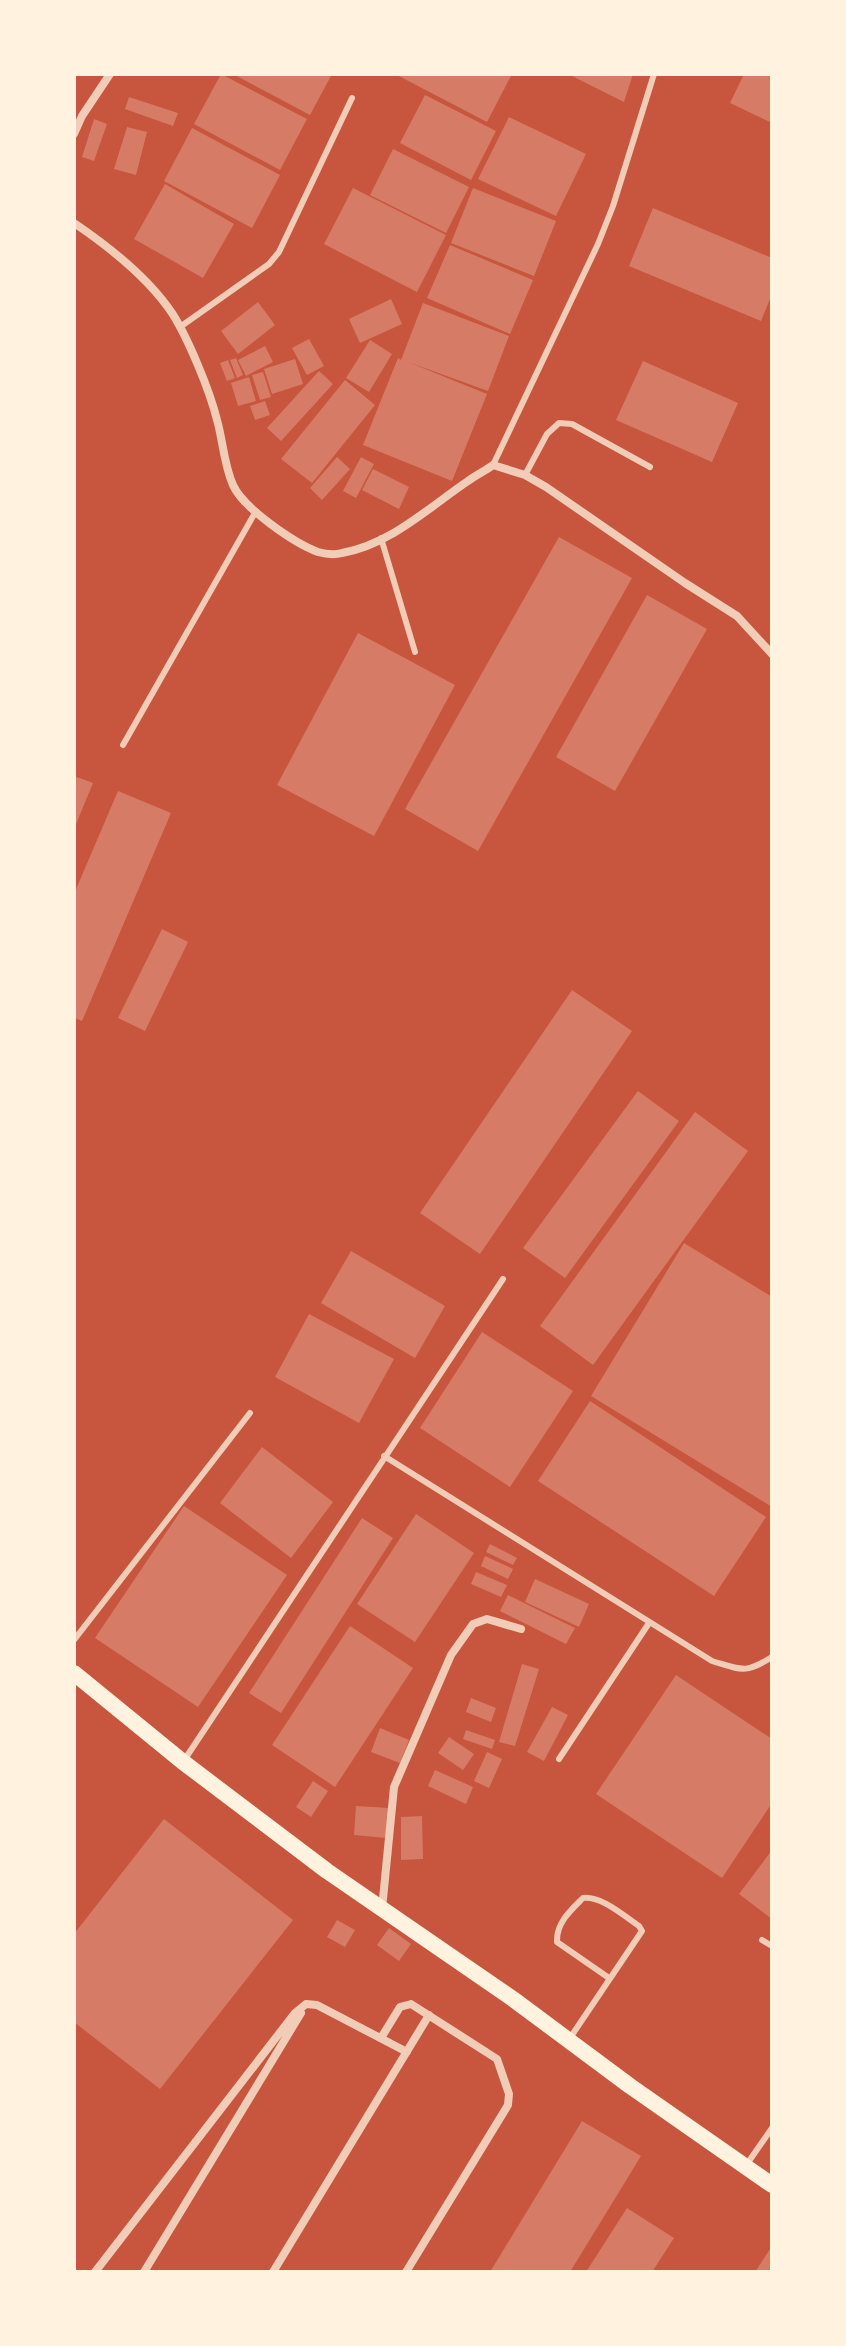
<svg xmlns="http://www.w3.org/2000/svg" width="846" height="2346" font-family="'Exo 2',sans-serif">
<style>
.building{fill:#d67c66}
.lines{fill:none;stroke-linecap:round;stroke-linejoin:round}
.service{stroke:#f1ccb7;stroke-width:6}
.minor{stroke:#f1ccb7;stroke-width:8}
.secondary{stroke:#fff3e0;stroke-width:16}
</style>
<rect width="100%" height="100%" fill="#c8553d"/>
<path class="building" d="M221 74 307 119 280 170 194 124Z
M233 74H332L310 115Z
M395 74H512L487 122Z
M568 74H633L624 102Z
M744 74H772V123L730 103Z
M425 95 496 131 471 180 400 143Z
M129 97 178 113 173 126 125 109Z
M509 117 586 154 556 216 478 179Z
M94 119 107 124 94 161 82 157Z
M127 127 147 132 136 175 114 169Z
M192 128 280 175 252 228 164 181Z
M393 149 469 187 446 233 370 195Z
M165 184 234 224 203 278 134 239Z
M353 188 446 235 417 292 324 244Z
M473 188 556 221 534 276 451 243Z
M653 208 772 258V294L761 321 629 266Z
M450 245 533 280 510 334 427 298Z
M391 299 402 324 360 343 349 319Z
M258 302 275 325 238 354 221 331Z
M423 303 509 336 488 391 408 362 487 394 452 481 363 445 398 358 401 360Z
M309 339 324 366 307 375 292 348Z
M370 340 392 354 369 392 346 378Z
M265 346 273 362 246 376 238 360Z
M236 358 243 375 237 378 230 360Z
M295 359 303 384 272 394 264 369Z
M228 360 235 378 227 381 220 363Z
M643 361 738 403 712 462 616 420Z
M319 371 333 384 281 441 267 428Z
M263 372 271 397 260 400 252 375Z
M249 377 256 401 238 406 231 383Z
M345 380 375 405 312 483 281 459Z
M265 401 270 415 255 420 250 406Z
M337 457 350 469 322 500 310 488Z
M361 457 374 464 356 498 343 491Z
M373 469 409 487 399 509 362 490Z
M559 537 632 578 478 851 405 809Z
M647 595 707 629 615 791 556 757Z
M358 633 455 685 374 836 277 785Z
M74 776 93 783 74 829Z
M118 791 171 813 82 1021 74 1018V894Z
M162 929 188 942 145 1031 118 1018Z
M572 990 632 1031 480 1254 420 1213Z
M638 1091 679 1121 565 1278 523 1248Z
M695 1112 748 1151 593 1365 540 1326Z
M684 1243 772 1297V1507L591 1396Z
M351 1251 445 1306 415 1358 321 1303Z
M309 1314 394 1359 359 1423 275 1377Z
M482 1332 573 1391 510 1487 420 1428Z
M590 1401 766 1517 714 1596 538 1481Z
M262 1447 333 1502 291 1558 220 1503Z
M184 1506 287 1575 198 1707 95 1638Z
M416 1514 474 1553 415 1642 357 1604Z
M362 1518 393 1538 281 1713 249 1693Z
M490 1544 517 1558 513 1565 486 1552Z
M485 1556 513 1569 508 1579 481 1566Z
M476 1572 507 1585 501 1597 471 1584Z
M535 1579 589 1604 579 1627 525 1602Z
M508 1595 575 1628 566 1644 500 1611Z
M350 1626 413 1668 335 1787 272 1745Z
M522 1664 539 1669 515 1746 499 1742Z
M676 1675 772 1739V1803L722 1878 596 1794Z
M471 1698 496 1708 491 1722 466 1712Z
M552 1707 568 1715 544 1761 527 1752Z
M380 1728 409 1740 400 1763 371 1752Z
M466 1730 495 1740 492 1749 463 1739Z
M449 1737 474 1754 463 1770 438 1753Z
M487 1752 502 1759 489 1788 474 1781Z
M435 1770 473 1787 466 1804 428 1786Z
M313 1781 328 1791 311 1817 296 1807Z
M356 1806 389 1808 387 1838 354 1835Z
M422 1816 423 1859 401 1860V1817Z
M164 1819 293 1920 160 2089 74 2022V1934Z
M772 1850V1919L739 1894Z
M337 1920 355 1930 345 1947 327 1937Z
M389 1928 411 1944 399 1961 377 1945Z
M582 2121 641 2156 570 2272H490Z
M627 2208 674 2238 652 2272H586Z
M770 2249 772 2250V2272H755Z"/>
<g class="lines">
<path class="service" d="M180 327 269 264 279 252 352 98
M493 465 598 244 613 206 654 74
M525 475 547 434 559 423 572 424 650 467
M381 538 415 652
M123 745 256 511
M384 1456 712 1661C742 1670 745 1674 772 1657
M74 1640 250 1413
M185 1759 503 1279
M559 1759 649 1623
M762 1940 772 1946
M570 2038 642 1931 639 1926C624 1916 602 1896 583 1898 571 1910 556 1923 557 1942L609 1978
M747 2164 772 2128"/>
<path class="minor" d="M74 134 82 116 110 74
M74 223C108 246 149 279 172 313 188 338 210 391 217 420 223 441 224 465 233 485 243 508 294 543 318 552 325 554 335 555 342 553 391 544 428 508 468 481 476 475 485 471 493 465L525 475 546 487 685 583 737 616 772 654
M382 1909 394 1787 451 1655 473 1624 487 1619 521 1629
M381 2038 400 2007 411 2004 497 2059 509 2094 508 2105 406 2272
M95 2272 295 2013 306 2004 317 2005 407 2052
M144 2272 301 2013
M273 2272 429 2015"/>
<path class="secondary" d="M74 1673 183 1762 327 1871 513 1999 630 2086 772 2185"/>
</g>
<rect width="846" height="2346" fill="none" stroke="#fff3e0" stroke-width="152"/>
</svg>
